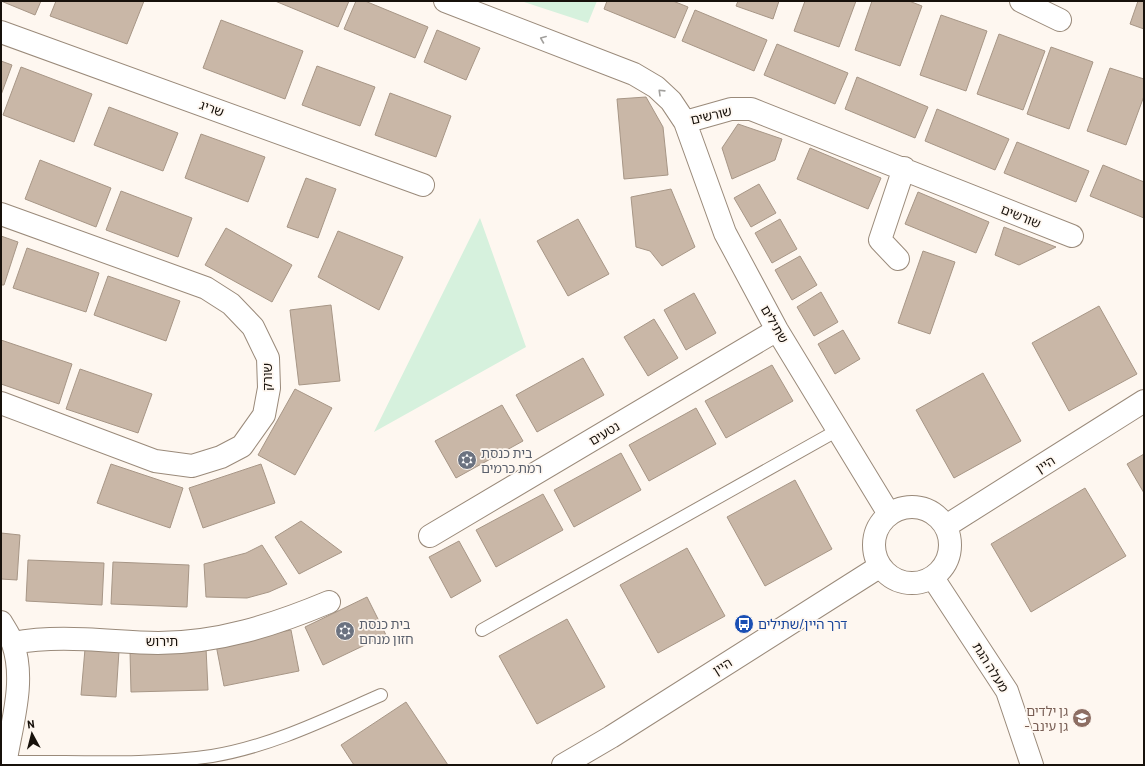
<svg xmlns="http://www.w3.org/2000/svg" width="1145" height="766" font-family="Barlow,'Noto Sans Hebrew',sans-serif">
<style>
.green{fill:#d6f1dd}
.building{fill:#c9b7a7;stroke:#a79686}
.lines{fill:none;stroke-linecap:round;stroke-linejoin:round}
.service-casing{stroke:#9a8a7a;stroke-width:14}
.minor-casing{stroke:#9a8a7a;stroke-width:24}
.tertiary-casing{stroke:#9a8a7a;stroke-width:24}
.service{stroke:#fff;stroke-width:12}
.minor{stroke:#fff;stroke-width:22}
.tertiary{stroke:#fff;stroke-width:22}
.oneway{stroke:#a2a09d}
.labels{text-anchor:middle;stroke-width:3.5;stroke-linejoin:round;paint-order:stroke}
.street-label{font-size:13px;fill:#17110b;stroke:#fef7f0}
.worship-label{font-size:13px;fill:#5b616d;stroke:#fef7f0;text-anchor:start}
.transit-label{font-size:13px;fill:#164399;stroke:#fef7f0;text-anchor:start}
.education-label{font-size:13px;fill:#785e54;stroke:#fef7f0;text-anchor:end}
</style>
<rect width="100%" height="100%" fill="#fef7f0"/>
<path class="green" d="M521 1H597L588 23Z
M480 218 526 347 374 432Z"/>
<path class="building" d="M1 1H41L35 15Z
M56 1H144L127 44 50 16Z
M275 1H349L338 27Z
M356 1H365L428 27 415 58 344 29Z
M607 1H673L688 7 675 38 604 9Z
M738 1H779L773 19 736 6Z
M805 1H856L839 47 794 31Z
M872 1H909L922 6 900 66 855 50Z
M1138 1H1144V29L1130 24Z
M695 10 767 40 754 71 682 41Z
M941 15 987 31 966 91 920 75Z
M221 20 303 51 285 99 203 68Z
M437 30 480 48 466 80 424 62Z
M999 34 1045 51 1023 110 977 94Z
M777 44 848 73 835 104 764 75Z
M1051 47 1093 62 1069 129 1027 114Z
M1 61 12 65 1 95Z
M317 66 375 87 360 126 302 105Z
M21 67 92 94 74 142 3 115Z
M1110 68 1144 79V96L1126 145 1087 131Z
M857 77 928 107 915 138 845 109Z
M390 93 451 116 436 157 375 135Z
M646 97 663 127 668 175 624 179 617 99Z
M109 107 178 133 163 171 94 145Z
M937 109 1009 139 995 170 925 141Z
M738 124 782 139 775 160 732 179 722 148Z
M201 134 265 157 248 202 185 178Z
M1017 142 1089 171 1076 202 1004 173Z
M810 148 881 178 868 209 797 179Z
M40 160 111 188 96 227 25 199Z
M1103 165 1144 182V218L1090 196Z
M306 178 336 189 318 238 287 227Z
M759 184 776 213 751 227 734 198Z
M671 189 695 247 662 266 650 251 636 247 631 197Z
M121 191 192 218 178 257 106 230Z
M918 192 989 222 976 253 905 224Z
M578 219 609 274 568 296 537 241Z
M780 219 797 249 772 263 755 233Z
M1004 227 1056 247 1019 265 995 255Z
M226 228 292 265 272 302 205 265Z
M338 231 403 257 379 310 318 277Z
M1 236 18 242 4 285H1Z
M27 248 99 273 86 312 13 288Z
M923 251 955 262 930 334 898 323Z
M800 256 817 285 792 300 775 270Z
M108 276 180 301 166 341 94 315Z
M821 292 838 322 814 336 797 307Z
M694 293 716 333 686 350 664 310Z
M331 305 340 381 299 385 290 310Z
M1099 306 1137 374 1069 411 1032 343Z
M654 319 678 358 648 376 624 337Z
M843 330 860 359 835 374 818 344Z
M1 340 72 364 59 404 1 384Z
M583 358 604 395 537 432 516 395Z
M772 365 793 401 726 438 705 401Z
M80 369 152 394 138 433 66 409Z
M983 373 1021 441 954 478 916 410Z
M295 389 332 408 295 475 258 455Z
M502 405 523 441 456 478 435 441Z
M696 408 716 444 649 481 629 445Z
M621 453 641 490 574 527 554 490Z
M1144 454V493L1127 464Z
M111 464 183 488 170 528 97 503Z
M261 464 275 503 203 528 189 488Z
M795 480 832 549 765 586 727 517Z
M1085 488 1126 556 1031 612 991 544Z
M543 494 563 530 496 567 476 530Z
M301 521 342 552 299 574 275 537Z
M1 533 20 535 17 580 1 579Z
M459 541 481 581 451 598 429 557Z
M262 545 287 584 269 592 247 598 206 597 204 564 246 553Z
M687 548 725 616 658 653 620 585Z
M28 560 104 563 102 605 26 601Z
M113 562 189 565 187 607 111 604Z
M367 597 386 635 323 665 305 627Z
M567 619 605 687 537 724 499 656Z
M291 630 299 671 224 686 216 645Z
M206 648 208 690 131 692 130 651Z
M85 649 119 651 116 697 81 695Z
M406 702 448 765H354L341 745Z"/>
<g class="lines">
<g class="service-casing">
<path id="service" d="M482 630 838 430
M6 762C73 761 146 766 212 756 272 746 326 719 381 695"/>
</g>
<g class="minor-casing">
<path id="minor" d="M445 1 634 74 656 87 671 101 685 122 725 233 777 330 889 514
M1021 1 1060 20
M1 32 423 185
M685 122 731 109H751L1072 236
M1 214 206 288 231 304 253 327 268 358 269 388 264 415 242 446 221 457 192 466 155 461 1 403
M898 259 880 240 904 168
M430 536 777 330
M933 578 1007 691 1032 765
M1 622C5 629 10 636 13 644 26 682 11 726 5 765
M13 643C61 634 109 642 158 643 218 643 274 625 329 602"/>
</g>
<g class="tertiary-casing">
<path id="tertiary" d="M874 545a38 38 0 1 1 76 0a38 38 0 1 1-76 0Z
M946 526 1144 401
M563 765 611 737 879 567"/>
</g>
<use href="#service" class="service"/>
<use href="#minor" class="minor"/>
<use href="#tertiary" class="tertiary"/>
</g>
<defs><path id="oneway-chevron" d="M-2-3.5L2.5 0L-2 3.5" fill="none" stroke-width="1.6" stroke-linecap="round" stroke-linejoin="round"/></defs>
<g class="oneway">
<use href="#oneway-chevron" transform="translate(543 39) rotate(-158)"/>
<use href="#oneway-chevron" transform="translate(661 92) rotate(-136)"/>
</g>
<defs>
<g id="synagogue-disc" transform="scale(1)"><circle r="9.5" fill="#6b7280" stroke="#fef7f0"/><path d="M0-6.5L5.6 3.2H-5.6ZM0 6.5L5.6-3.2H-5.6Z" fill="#fff"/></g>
<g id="bus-disc" transform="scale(1)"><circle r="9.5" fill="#1a4fb4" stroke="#fef7f0"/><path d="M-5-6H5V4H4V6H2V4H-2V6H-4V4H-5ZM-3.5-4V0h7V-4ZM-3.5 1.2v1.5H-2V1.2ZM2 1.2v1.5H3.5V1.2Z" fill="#fff"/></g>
<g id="school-disc" transform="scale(1)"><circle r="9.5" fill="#8d6e63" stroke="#fef7f0"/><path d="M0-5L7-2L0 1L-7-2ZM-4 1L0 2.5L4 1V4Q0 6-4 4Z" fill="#fff"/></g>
</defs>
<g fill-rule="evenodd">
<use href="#synagogue-disc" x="467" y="460"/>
<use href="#bus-disc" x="744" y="624"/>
<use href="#synagogue-disc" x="345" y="631"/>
<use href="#school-disc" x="1082" y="718"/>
</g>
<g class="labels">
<g class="street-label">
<text transform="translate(212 108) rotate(20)" y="5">שריג</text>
<text transform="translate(711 115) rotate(-13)" y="5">שורשים</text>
<text transform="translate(1021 216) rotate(22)" y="5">שורשים</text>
<text transform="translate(775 324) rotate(60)" y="5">שתילים</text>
<text transform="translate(267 377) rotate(-90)" y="5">שורק</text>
<text transform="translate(604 433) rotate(-31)" y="5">נטעים</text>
<text transform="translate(1045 464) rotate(-32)" y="5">היין</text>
<text x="162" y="646">תירוש</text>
<text transform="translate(722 666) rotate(-32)" y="5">היין</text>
<text transform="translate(991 667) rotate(58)" y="5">מעלה הגת</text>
</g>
<g class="worship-label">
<text x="481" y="458">בית כנסת<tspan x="481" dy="15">רמת כרמים</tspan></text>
<text x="359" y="629">בית כנסת<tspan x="359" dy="15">חזון מנחם</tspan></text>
</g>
<g class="transit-label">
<text x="758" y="629">דרך היין/שתילים</text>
</g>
<g class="education-label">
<text x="1068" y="716">גן ילדים<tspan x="1068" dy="15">- גן עינב</tspan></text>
</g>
</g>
<rect width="1145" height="766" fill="none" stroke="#17110b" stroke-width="4"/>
<g transform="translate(32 734) rotate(353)" stroke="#fef7f0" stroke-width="3" paint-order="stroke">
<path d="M0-3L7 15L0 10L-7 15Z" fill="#17110b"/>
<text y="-6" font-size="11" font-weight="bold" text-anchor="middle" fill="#17110b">N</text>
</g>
</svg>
